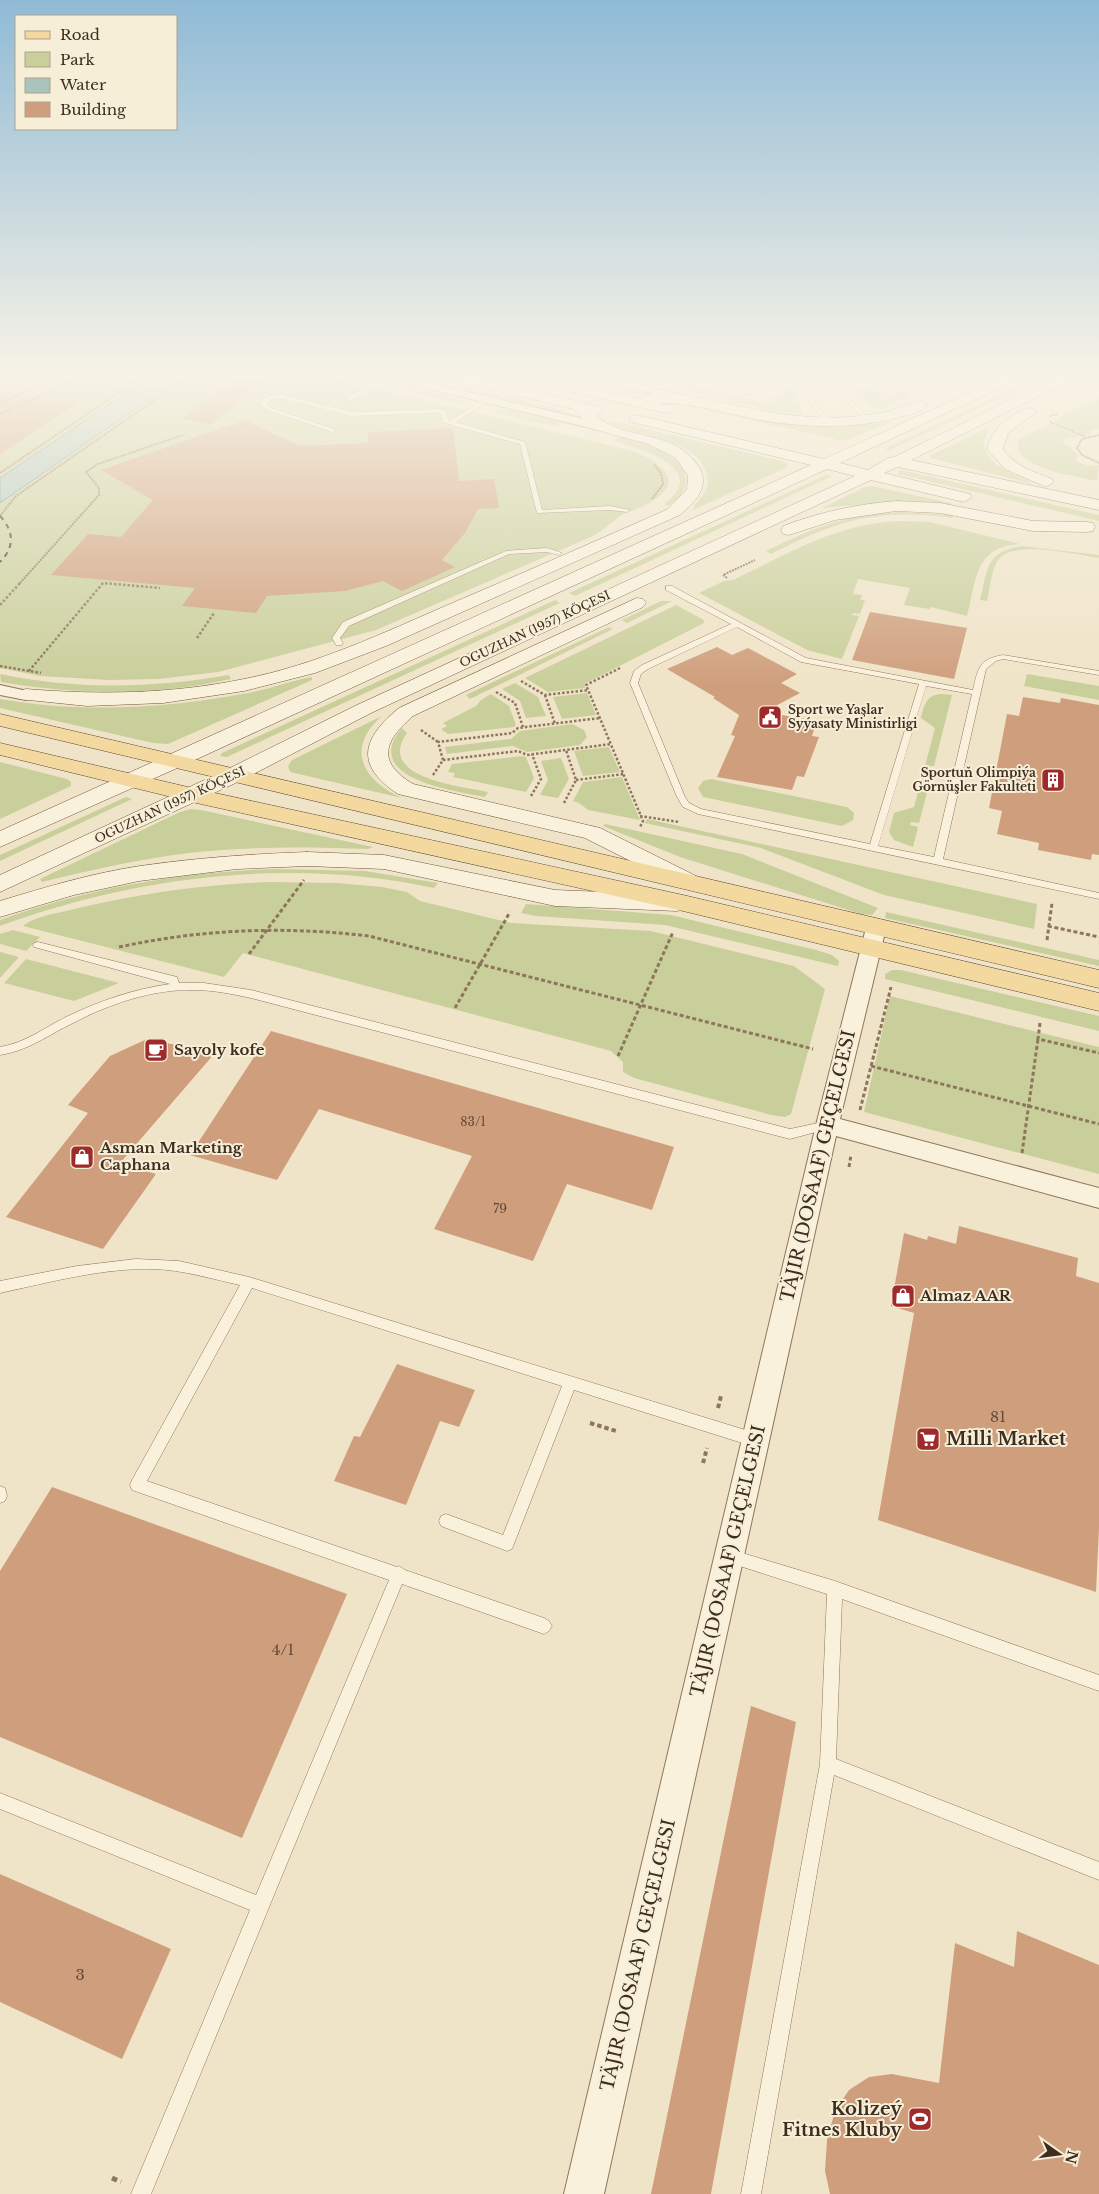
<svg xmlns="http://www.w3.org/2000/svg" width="1099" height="2194" font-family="'Libre Baskerville',serif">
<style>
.green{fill:#c9cf9b}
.water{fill:#a9c4bc;stroke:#6f938a}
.building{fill:#cf9f7d}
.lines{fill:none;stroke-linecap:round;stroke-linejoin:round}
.service-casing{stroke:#8d765c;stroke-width:1}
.minor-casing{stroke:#8d765c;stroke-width:2}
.secondary-casing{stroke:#6f573f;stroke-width:1}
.primary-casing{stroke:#5b4430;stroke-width:1}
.path-far4{stroke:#8d765c;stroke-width:2;stroke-dasharray:2 1;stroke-linecap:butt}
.path-far3{stroke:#8d765c;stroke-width:2.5;stroke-dasharray:2.5 2;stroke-linecap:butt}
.path-far2{stroke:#8d765c;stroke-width:3;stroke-dasharray:4 2.5;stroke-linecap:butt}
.path-far1{stroke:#8d765c;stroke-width:4;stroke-dasharray:4.5 3;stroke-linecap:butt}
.path{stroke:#8d765c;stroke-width:5;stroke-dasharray:5.5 4;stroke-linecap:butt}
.service{fill:#faf1dc;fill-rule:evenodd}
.minor{fill:#faf1dc;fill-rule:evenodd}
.secondary{fill:#faf1dc;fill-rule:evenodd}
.primary{fill:#f3d9a0;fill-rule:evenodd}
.rail{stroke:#3d2e20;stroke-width:2;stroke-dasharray:5 5;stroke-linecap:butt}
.labels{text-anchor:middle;stroke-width:4;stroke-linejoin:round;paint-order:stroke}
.far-street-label{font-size:12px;fill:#3d2e20;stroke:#f7eed8}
.far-poi-label{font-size:12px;font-weight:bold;fill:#3d2e20;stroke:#f7eed8;text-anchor:start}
.number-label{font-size:12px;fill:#624a37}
.poi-label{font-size:15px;font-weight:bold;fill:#3d2e20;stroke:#f7eed8;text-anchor:start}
.near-number-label{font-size:15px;fill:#624a37}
.near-street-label{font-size:18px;fill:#3d2e20;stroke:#f7eed8}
.near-poi-label{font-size:18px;font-weight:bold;fill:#3d2e20;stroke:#f7eed8;text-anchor:start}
</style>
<rect width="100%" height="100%" fill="#f0e4c8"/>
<path class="green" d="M0 377H331L632 451C651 458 687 477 657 498 647 506 634 509 622 515 612 521 604 530 593 536L376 630 218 672 158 679 109 680 40 676 0 668Z
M410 377 427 378 558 409 573 415Z
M557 377H573L652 395 633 394Z
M644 377H656L765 405 786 390 795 392 803 414 770 410 685 391 684 386Z
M921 377H939L905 392 911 396 878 409 846 388 851 386 893 396Z
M1038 377H1047L890 450 884 449Z
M393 384 458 398 463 402 461 405 386 386Z
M1099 398V429L1091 430 1090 434 1085 435 1054 422 1061 419V416Z
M678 404H691L796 425 837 427 891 422 844 441Z
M498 410H510L562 423 556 427 491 412Z
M613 421 782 461 786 463 788 467 693 510C694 503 708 494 708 481 706 438 636 437 609 423Z
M1050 424 1081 437 1066 438 1062 442 1071 447 1078 456 1076 458 1078 462 1089 466 1099 465 1097 481C1078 476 1009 469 1019 439Z
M988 428C989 432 983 438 984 445 987 468 1018 474 1033 484L930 458 931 455Z
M619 437C640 442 688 453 686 482 685 493 676 501 668 506L664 504C712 469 639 448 613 441Z
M901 470 1099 515V521L898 474V471Z
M826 475 832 476 575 596 569 593Z
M872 486 951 503 953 506 887 502 822 508 865 487Z
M898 512 953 515V518C877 508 838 520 771 554L766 551C816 527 842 515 898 512Z
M901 521 930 522 1020 544C974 547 977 579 967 616L931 607 930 609 904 605 910 588 858 579 853 594 862 595 860 600H865L860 614 853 613 852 615 859 616 842 659 807 650 699 593 724 581 733 580C790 553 837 523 901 521Z
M1022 546 1099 555V558C1076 555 1014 539 998 560 991 570 990 589 987 601L980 600C988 568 985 552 1022 546Z
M555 600 560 603 227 757 220 756 222 753Z
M661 601H672L627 623 622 620Z
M676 605 704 620V623L584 684 585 688 548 692 525 678Z
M609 627 613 629 470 699 466 695Z
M0 674C76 690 153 688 229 675L231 679C156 696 77 695 1 682Z
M1027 674 1099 686V700L1024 686Z
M312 677V680L168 744 153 743 0 708V699C84 714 170 708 253 692 273 688 293 680 312 677Z
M515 683 538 697 546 716 526 718 520 701 502 689Z
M587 693 596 715 562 719 553 697Z
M491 694 509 706 516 725 514 727 448 734 441 729 447 726 443 723 476 706 481 700Z
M940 694 952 695 934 766H925L935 728 921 718C924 705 926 696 940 694Z
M382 716C345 748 362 780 402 798L290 772 288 766 292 760Z
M572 724 584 730 587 737 580 745 527 752 513 746 447 754 445 747 511 739 520 731Z
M402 728 407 733C375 778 461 786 488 792L485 797C456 791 359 779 402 728Z
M609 747 620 772 583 776 574 751Z
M523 756 526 757 534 778 526 792 453 777 455 773 448 772 452 764Z
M561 758 569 779 558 798 540 795 548 780 541 761Z
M0 762 67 779 71 782V786L0 819Z
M924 769H933L919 823 911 822 910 825 918 827 913 847 894 840 889 832 894 813 914 807Z
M622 777 640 820 588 810 579 803 573 801 583 782Z
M711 779 847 807 854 813 853 820 842 826 703 797 698 788 703 781Z
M126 797 132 799 0 861V855Z
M191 809 201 810 373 847 368 849C308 847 249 846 189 853 139 859 91 870 42 882L40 879 180 812Z
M647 819 1037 904 1034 929 884 895 761 848 645 823Z
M605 824 742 854 878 908 872 915 861 914 680 857 603 826Z
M275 869 365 871 438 883 434 888C292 857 136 876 0 926V920C88 888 181 872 275 869Z
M271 882 337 883 382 887 407 892 420 901 511 923 651 931 794 966 825 989 791 1114 785 1117 771 1115 634 1078 623 1072V1062L611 1051 243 953 224 977 23 926C35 916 59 913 74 909 139 894 204 884 271 882Z
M526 904 671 915 816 950 832 955 839 961 838 966 665 925 536 916 521 913Z
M886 912 1099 960V966L885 918Z
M13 930 40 937 26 951 0 944V934Z
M0 952 19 957 0 978Z
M26 959 119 983 74 1001 4 983Z
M892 970H901L1099 1016V1031L885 979V974Z
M890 996 1099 1047V1174L864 1112Z"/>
<path class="water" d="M150 377H181L0 503V478Z"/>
<path class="building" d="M237 377H257L262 384 211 424 181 419Z
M0 392 78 403 0 454Z
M245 420 299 446 368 443V432L453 428 459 481 494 479 499 508 478 509 465 533 442 560 455 567 402 591 383 581 345 591 267 596 256 613 182 606 195 588 51 575 88 534 121 537 153 500 101 470Z
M870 612 967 628 954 679 852 660Z
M717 647 732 655 748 648 797 674 781 683 800 693 764 712 817 721 812 736 819 737 804 777 797 776 792 790 717 777 735 736 731 735 739 715 713 698 715 697 667 669Z
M1023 697 1060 703 1061 698 1099 705V855L1092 854 1091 860 1038 850 1039 843 997 834 1002 811 989 808 1007 714 1019 716Z
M271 1031 674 1147 652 1210 567 1184 533 1261 434 1229 472 1156 319 1109 277 1180 190 1155Z
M147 1039 215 1053 120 1163 156 1174 103 1249 6 1217 88 1113 68 1105 110 1056Z
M959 1226 1078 1258 1076 1276 1099 1283V1528L1096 1592 878 1520 914 1313 891 1306 904 1233 927 1240 928 1236 956 1244Z
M397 1364 475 1390 459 1427 440 1421 406 1505 334 1481 354 1436 360 1437Z
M52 1487 347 1594 242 1838 0 1737V1571Z
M751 1706 796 1722 711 2194H651Z
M0 1874 171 1949 122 2059 0 2002Z
M1017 1931 1099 1965V2194H830L825 2171 827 2140 835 2111 849 2090 869 2077 892 2074 939 2083 955 1943 1014 1967Z"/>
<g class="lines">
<g class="service-casing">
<path id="service" d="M385 377 391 378 349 401 344 400Z
M668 377H679L762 399 785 384 846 381 893 391 910 377H917L894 395 846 385H837L869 419 870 420 867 422 831 385 803 387 830 422 827 424 798 387 786 388 763 403Z
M279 394 352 412 440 409 445 411 448 420 450 421 484 399H488V401L455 422 525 442 542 510 610 506 630 510 627 512 610 510 537 513 520 444 448 424 443 422 440 413 352 416 279 398 270 399 266 404 271 408 334 429V431L332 432 267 410 260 404 266 397Z
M547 548 562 553 559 555 547 552 509 554 349 626 340 638 343 643 342 645H336L332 638 343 622 506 551Z
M666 586H672L806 658 973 690C978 668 979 659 1003 655L1099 671V675L1003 659 996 661 986 669 943 859 1099 893V899L698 814 683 807 677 797 630 683 634 671 642 665 731 624 666 590ZM737 627 801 662 919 684 870 844 701 809 689 803 685 797 638 683 641 674 648 669ZM926 686 972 694 934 857 878 846Z
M38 942 177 977 179 983H204L251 990 790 1129 827 1121 831 1122 833 1125 831 1128 827 1129 790 1139 251 998C232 994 213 990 194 990 153 989 109 1004 73 1023 48 1035 28 1051 0 1055V1047C25 1043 44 1028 66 1017 99 1001 134 989 170 984L34 947 33 945 34 943Z
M136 1259 179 1261 249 1277 755 1433 760 1435 762 1440 760 1445 755 1447 574 1390 512 1549 507 1551 441 1526 439 1521 441 1516 446 1514 503 1535 562 1386 252 1288 147 1481 397 1567 399 1566 405 1570 544 1618 549 1621 552 1626 549 1631 544 1634 402 1584 151 2194H131L250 1910 0 1809V1793L256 1895 389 1580 132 1490 130 1485 132 1480 240 1285C212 1279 183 1270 154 1269 102 1268 51 1282 0 1293V1281L77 1266Z
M0 1486 5 1488 7 1496 5 1501 0 1503Z
M729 1549 835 1581 1099 1675V1691L842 1599 836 1759 1099 1862V1880L834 1775 761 2194H741L820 1764 827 1594 724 1561 722 1556 724 1551Z"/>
</g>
<g class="minor-casing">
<path id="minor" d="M382 377H403L598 422 604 426 598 430Z
M584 377H606L687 396 693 399 687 402Z
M0 685 32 692 34 695 26 700 0 695Z
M876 921 883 923 886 928 840 1119 1099 1188V1208L836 1136 604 2194H564L816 1125 866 928 869 923Z"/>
</g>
<g class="secondary-casing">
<path id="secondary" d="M448 377H474L601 407 603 410 601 413 595 414C621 442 674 427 699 467 711 488 694 502 680 515L386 646 315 673 244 691 163 703 87 706 19 699 16 695 19 691 26 689C100 695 171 694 244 679 316 665 383 633 450 604 523 573 596 541 668 509L687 489 688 476 676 458 648 444 593 429 574 409 450 380Z
M1004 377H1023L840 463 868 470 888 458 894 457 1058 377H1077L911 460 1099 500V510L898 467 884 473 970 494 972 497 964 502 871 480 371 713 242 780 0 892V875L226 770 357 705 855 476 827 469 184 765 0 847V831L811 465 631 422 629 419 631 416 636 415 824 459Z
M573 384 639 399C650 386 713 400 729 404 778 415 830 423 881 413 895 410 907 404 921 401L928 405C922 413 906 415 897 418 852 429 806 428 760 420 726 413 694 403 658 403L671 406 673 409 671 412 666 413 568 391 566 388Z
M1030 408 1037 412 1008 433 1003 449C1014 466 1034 472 1052 479L1054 482 1046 487 1005 469 987 449C992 428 1010 413 1030 408Z
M896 501 940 503 1033 521 1087 522 1093 523 1095 527 1093 531 1087 532 1033 531 940 513 896 511 835 520 789 535 783 534 781 530 783 526C820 512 857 504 896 501Z
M637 598 643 599 646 603 643 607 413 716C383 742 377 762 413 784L600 828 698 877 702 882 698 887 690 890 682 887 585 838 398 794C354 765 362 738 399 708Z
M307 852 384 855 555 890 677 895 685 897 689 903 685 909 677 911 555 906 384 869 307 866 237 869 139 881 74 895 0 917V901C46 887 93 873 140 866 196 858 251 854 307 852Z"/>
</g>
<g class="primary-casing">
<path id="primary" d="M0 714 1099 970V988L0 726Z
M0 743 192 788 683 895 1099 993V1011L683 911 192 802 0 755Z"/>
</g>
<path class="path-far4" d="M321 377 344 383
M929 389 950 380
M0 403 60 377
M0 414 81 377
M1050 416 1058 414
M1050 422 1086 437
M1099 435 1082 439 1077 448 1082 455 1099 463
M0 473 142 377
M652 499 663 484 661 473 654 465
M0 516 16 496 188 377
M727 578 723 575 755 560
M20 583 99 495V488L86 472 98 464 183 435"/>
<path class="path-far3" d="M0 605 21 582
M197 638 214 613
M0 666 41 673
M620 668 586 685 643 821 640 827
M29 671 103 583 160 588
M521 681 545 695 589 690
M496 692 515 703 523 727
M545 695 555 724
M421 730 438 742
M443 760 518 751 527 755 611 744
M433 775 443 760 438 742 512 733 518 728 600 718
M576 780 624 774
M531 796 541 779 532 754
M564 803 576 780 566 750
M640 816 679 822"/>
<path class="path-far2" d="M1048 926 1099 937
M1047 940 1052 903
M119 947C203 929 284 926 369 936L813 1049
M249 954 304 880
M455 1008 510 912
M1040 1023 1038 1039 1099 1053
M618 1056 673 932
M871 1066 1099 1124
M860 1110 891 987
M1022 1153 1038 1039
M849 1167 851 1155"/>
<path class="path-far1" d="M718 1408 721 1396
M590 1423 616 1431
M703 1463 707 1448"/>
<path class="path" d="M112 2178 121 2182"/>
<use href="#service" class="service"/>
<use href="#minor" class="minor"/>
<use href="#secondary" class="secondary"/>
<use href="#primary" class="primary"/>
<path class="rail" d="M0 516C14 531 15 547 0 562"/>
</g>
<linearGradient id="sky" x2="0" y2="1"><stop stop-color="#8fbad6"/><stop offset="0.55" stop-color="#f8f3e6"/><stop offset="1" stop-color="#f8f3e6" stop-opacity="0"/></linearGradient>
<rect width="1099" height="685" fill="url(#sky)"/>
<defs>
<g id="civic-square" transform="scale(1.25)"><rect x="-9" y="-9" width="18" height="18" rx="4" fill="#9e2a2b" stroke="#f7eed8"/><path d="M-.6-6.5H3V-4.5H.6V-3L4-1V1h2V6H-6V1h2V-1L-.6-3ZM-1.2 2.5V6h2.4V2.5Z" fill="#fff"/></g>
<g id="building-square" transform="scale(1.25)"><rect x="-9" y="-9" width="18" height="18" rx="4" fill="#9e2a2b" stroke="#f7eed8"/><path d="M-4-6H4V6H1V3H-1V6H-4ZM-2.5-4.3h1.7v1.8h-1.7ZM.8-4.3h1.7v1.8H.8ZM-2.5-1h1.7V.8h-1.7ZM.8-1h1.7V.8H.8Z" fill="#fff"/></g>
<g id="cafe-square" transform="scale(1.25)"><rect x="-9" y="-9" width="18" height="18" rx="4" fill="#9e2a2b" stroke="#f7eed8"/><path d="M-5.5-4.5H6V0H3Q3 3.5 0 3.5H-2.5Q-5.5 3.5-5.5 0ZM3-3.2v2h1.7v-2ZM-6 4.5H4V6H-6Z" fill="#fff"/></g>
<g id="shop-square" transform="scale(1.25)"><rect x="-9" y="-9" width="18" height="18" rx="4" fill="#9e2a2b" stroke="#f7eed8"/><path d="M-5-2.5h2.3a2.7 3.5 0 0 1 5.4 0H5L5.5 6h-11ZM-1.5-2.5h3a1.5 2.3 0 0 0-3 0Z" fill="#fff"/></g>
<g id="supermarket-square" transform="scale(1.25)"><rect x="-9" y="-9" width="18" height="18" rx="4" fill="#9e2a2b" stroke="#f7eed8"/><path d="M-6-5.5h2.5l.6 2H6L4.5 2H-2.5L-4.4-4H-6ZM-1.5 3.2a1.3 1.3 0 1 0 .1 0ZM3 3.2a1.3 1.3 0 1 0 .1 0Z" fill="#fff"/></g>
<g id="stadium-square" transform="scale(1.25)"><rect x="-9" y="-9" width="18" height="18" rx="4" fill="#9e2a2b" stroke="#f7eed8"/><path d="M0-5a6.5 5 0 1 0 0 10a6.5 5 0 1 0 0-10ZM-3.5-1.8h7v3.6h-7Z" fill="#fff"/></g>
</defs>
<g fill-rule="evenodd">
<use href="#civic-square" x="770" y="717"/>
<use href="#building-square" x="1053" y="780"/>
<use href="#cafe-square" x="156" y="1050"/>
<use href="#shop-square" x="82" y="1157"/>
<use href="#shop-square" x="903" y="1296"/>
<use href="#supermarket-square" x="928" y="1439"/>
<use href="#stadium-square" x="920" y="2119"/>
</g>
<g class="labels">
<g class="far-street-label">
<text transform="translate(535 629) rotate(-25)" y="4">OGUZHAN (1957) KÖÇESI</text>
<text transform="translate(170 805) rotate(-25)" y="4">OGUZHAN (1957) KÖÇESI</text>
</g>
<g class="far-poi-label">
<text x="788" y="714">Sport we Yaşlar<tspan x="788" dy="14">Syýasaty Ministirligi</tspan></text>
<text x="1036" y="777" text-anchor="end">Sportuň Olimpiýa<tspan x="1036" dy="14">Görnüşler Fakulteti</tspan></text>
</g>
<g class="number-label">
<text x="473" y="1126">83/1</text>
<text x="500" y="1213">79</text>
</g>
<g class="poi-label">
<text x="174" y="1055">Sayoly kofe</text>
<text x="100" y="1153">Asman Marketing<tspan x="100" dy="17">Caphana</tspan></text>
<text x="920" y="1301">Almaz AAR</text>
</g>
<g class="near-number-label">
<text x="998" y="1422">81</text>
<text x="283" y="1655">4/1</text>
<text x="80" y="1980">3</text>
</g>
<g class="near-street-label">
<text transform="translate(818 1166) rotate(-77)" y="6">TÄJIR (DOSAAF) GEÇELGESI</text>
<text transform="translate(728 1561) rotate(-77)" y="6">TÄJIR (DOSAAF) GEÇELGESI</text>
<text transform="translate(638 1955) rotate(-77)" y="6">TÄJIR (DOSAAF) GEÇELGESI</text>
</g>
<g class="near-poi-label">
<text x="946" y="1445">Milli Market</text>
<text x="902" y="2115" text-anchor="end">Kolizeý<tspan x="902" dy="21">Fitnes Kluby</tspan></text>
</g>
</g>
<rect x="15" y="15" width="162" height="115" fill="#f7eed8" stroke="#ada18e"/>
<rect x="25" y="31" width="25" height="8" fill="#f3d9a0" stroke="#ada18e"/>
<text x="60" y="40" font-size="15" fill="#3d2e20">Road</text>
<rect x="25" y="52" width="25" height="15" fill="#c9cf9b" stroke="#ada18e"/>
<text x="60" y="65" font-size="15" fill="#3d2e20">Park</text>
<rect x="25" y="78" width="25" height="15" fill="#a9c4bc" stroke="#ada18e"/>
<text x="60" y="90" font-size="15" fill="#3d2e20">Water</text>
<rect x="25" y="102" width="25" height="15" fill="#cf9f7d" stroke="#ada18e"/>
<text x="60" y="115" font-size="15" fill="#3d2e20">Building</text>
<g transform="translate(1059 2154) rotate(104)" stroke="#f7eed8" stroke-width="4" paint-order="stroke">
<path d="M0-4L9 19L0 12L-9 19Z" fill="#3d2e20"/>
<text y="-8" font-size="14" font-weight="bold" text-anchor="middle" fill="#3d2e20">N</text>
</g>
</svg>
